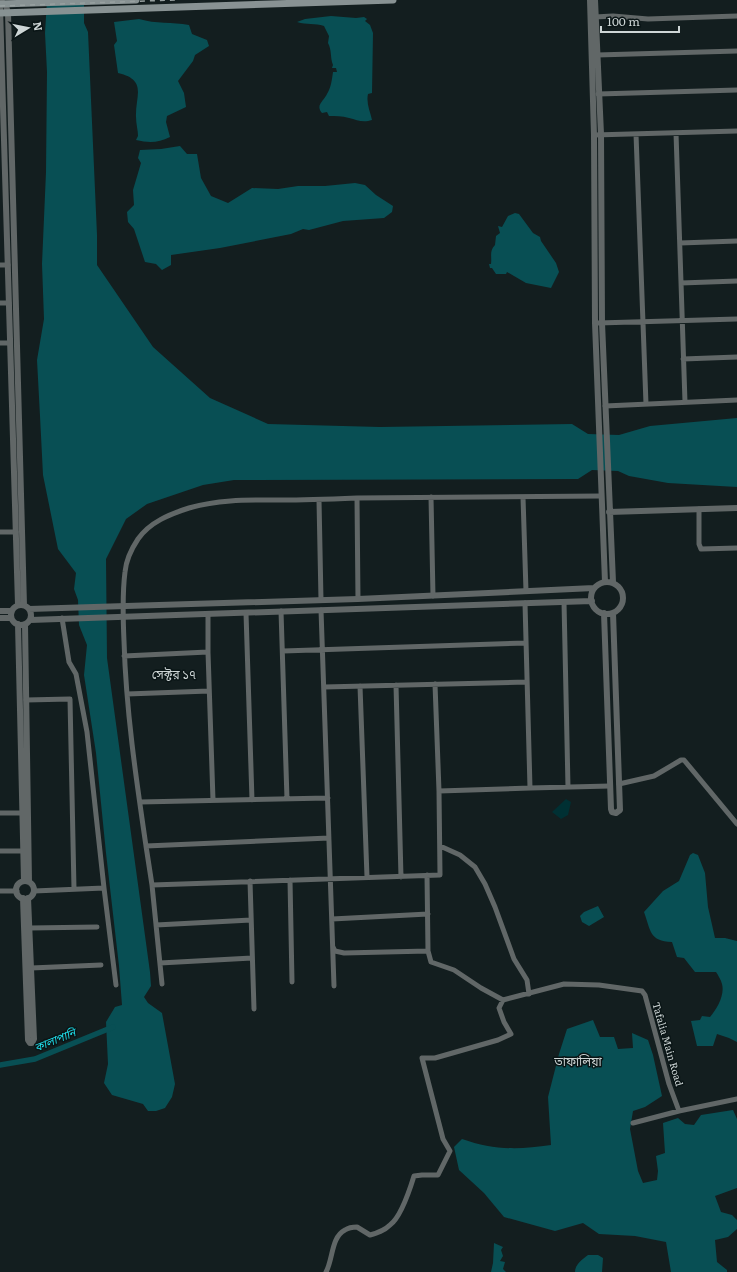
<svg xmlns="http://www.w3.org/2000/svg" width="737" height="1272" font-family="Literata,'Noto Sans Bengali',serif">
<style>
.green{fill:#003033}
.water{fill:#084f54}
.lines{fill:none;stroke-linecap:round;stroke-linejoin:round}
.canal{stroke:#084f54;stroke-width:5.5}
.minor{stroke:#616767;stroke-width:5}
.tertiary{stroke:#616767;stroke-width:6}
.secondary{stroke:#889293;stroke-width:7}
.rail{stroke:#98a1a1;stroke-width:1.5;stroke-dasharray:5 5;stroke-linecap:butt}
.labels{text-anchor:middle;stroke-width:3;stroke-linejoin:round;paint-order:stroke}
.street-label{font-size:10px;fill:#ced6d6;stroke:#0a1516}
.water-label{font-size:11px;font-style:italic;fill:#20deeb;stroke:#0a1516}
.quarter-label{font-size:12px;fill:#ced6d6;stroke:#0a1516}
</style>
<rect width="100%" height="100%" fill="#131e1f"/>
<path class="green" d="M566 799 571 802 568 815 561 819 552 812Z"/>
<path class="water" d="M47 0H84V23L88 32 97 235V265L153 347 210 398 268 424 380 427 572 424 588 434 619 435 650 426 737 418V487L668 483 629 476 618 471 592 470 578 479 234 480 203 485 147 504 126 519 106 559 107 658 150 972 151 986 144 997 148 1003 162 1013 175 1084 172 1097 165 1108 156 1111H148L143 1104 112 1095 104 1083 108 1064 106 1022 115 1007 122 1005 119 966 106 853 96 753 84 675 87 645 79 625 78 600 74 589 76 573 58 549 43 475 40 416 37 360 44 319 42 264 46 172 47 72 45 33Z
M331 16 356 18 364 17 367 19 365 21 370 25 373 33 372 93 368 94C366 103 370 111 372 120 363 123 357 120 349 118 342 116 335 116 329 116L327 112 322 113C315 105 324 101 327 94 331 88 332 79 333 72H337L336 68H332L333 65C330 58 332 50 328 43L329 36 324 26C315 23 307 25 297 22L305 19Z
M139 19C156 24 172 22 189 25L192 34 207 40 209 46 195 55 193 61 178 81 184 93 186 107 167 116 166 122 170 137C158 143 149 143 136 140L138 136C138 130 136 124 136 117 135 96 148 80 118 73L114 45 117 41 114 22Z
M180 146 187 154H197L201 178 211 196 228 203 252 188 278 189 298 186H325L355 183 365 185 376 195 393 206 392 212 384 218 343 221 309 230 303 229 291 234 220 248 171 255V265L162 270 156 264 145 262 134 229 128 222 127 212 134 205 133 190 141 163 138 158 140 150 161 149Z
M515 213 519 214 533 233 540 237 541 241 556 263 559 272 551 288 526 283 507 272 506 274H496L492 268H490L489 264H491C492 257 489 251 495 245L496 236 500 233 498 226 502 227 508 216Z
M693 853 698 855 705 873 708 907 715 938H725L737 941V1042L729 1038 717 1034 713 1046H697L691 1021 700 1020 702 1016 710 1017C717 1009 725 995 722 984 721 980 718 975 716 972H695L684 958 677 957 672 942C649 941 651 931 644 912L663 891 679 881 690 855Z
M598 906 604 917 589 926 582 922 580 916 584 912Z
M593 1020 600 1037H614L618 1049 633 1048 632 1033 648 1040 653 1055 662 1096 645 1107 633 1111 630 1129 638 1171 643 1183 657 1180 658 1171 656 1156 665 1153 663 1123 678 1118 685 1124 694 1125 701 1115 733 1110 737 1119V1188L715 1196 721 1212 732 1215 737 1220V1229L728 1237 715 1240 717 1262 727 1270V1272H671L666 1242 635 1236 599 1234 583 1223 555 1231 504 1217 484 1193 459 1170 454 1147 462 1139C493 1150 518 1150 551 1145L548 1097 559 1054 567 1029Z
M494 1243 503 1247 501 1250 503 1256 500 1261 505 1262 503 1269 506 1272H491L493 1263Z
M588 1255H598L603 1258 602 1272H575C575 1264 583 1259 588 1255Z"/>
<g class="lines">
<path class="canal" d="M0 1065 35 1059 113 1027"/>
<path class="minor" d="M595 17 613 16 648 19 737 16
M597 55 737 51
M598 94 737 90
M676 133 685 402
M636 134 646 404
M594 135 737 131
M680 243 737 241
M0 265H8
M681 283 737 281
M0 303H9
M598 323 737 319
M0 343H10
M683 359 737 357
M605 406 737 400
M431 497 433 596
M523 497 526 591
M357 498 358 599
M319 500 321 600
M699 509V544L701 549 737 548
M0 532H16
M564 602 568 787
M321 610 334 986
M281 611 287 799
M246 613 252 800
M208 614V652L213 800
M62 618 69 662 76 674 87 732 104 888
M283 651 526 643
M124 656 208 652
M396 685 401 877
M360 686 367 877
M324 687 526 682
M127 694 209 691
M26 700 70 699 74 889
M619 784 654 776 681 760H684L737 824
M530 788 610 786
M439 791 530 788 525 603
M140 802 328 798
M0 813H22
M329 838 146 846C136 778 126 710 124 641 123 619 122 595 125 572 126 561 132 548 138 539 150 522 170 514 189 508 219 499 250 500 282 500 307 500 332 499 357 498L601 496
M146 846 152 885 162 984
M440 846 460 855 475 867 485 884 495 907 514 959 527 980 529 994
M0 851H23
M427 875 428 951
M290 880 292 982
M250 881 254 1009
M152 885 440 875 439 791 435 684
M0 891H17
M34 891 104 888 116 985
M332 919 428 914
M156 925 251 920
M30 928 97 927
M333 947 335 951 344 953 428 951 431 962 454 970 481 988 503 1000 564 984 599 985 642 991 645 995 669 1084 679 1111 737 1099
M160 963 252 958
M31 968 101 965
M633 1123 679 1111
M326 1272C333 1260 331 1237 345 1230 348 1228 354 1227 357 1227L370 1235C377 1233 384 1231 390 1225 401 1217 410 1189 414 1176L422 1175H438L450 1151 443 1139 422 1058H435L498 1040 511 1034 504 1022 499 1008 503 1000"/>
<path class="tertiary" d="M0 0 6 6 8 13 24 605
M590 0 594 135 595 323 605 582
M595 0 601 134 602 323 613 582
M0 7 18 605
M609 512 737 508
M591 598a16 16 0 1 1 32 0a16 16 0 1 1-32 0Z
M11 615a10 10 0 1 1 20 0a10 10 0 1 1-20 0Z
M29 609 358 599 594 588
M0 611H12
M604 613 611 809 612 812 616 813 620 810 613 613
M0 618H11
M30 620 592 601
M18 624 24 881
M25 624 29 882
M16 890a9 9 0 1 1 18 0a9 9 0 1 1-18 0Z
M23 898 28 1040 30 1043H32L34 1039 28 898"/>
<path class="secondary" d="M0 4 136 0
M0 13 393 0"/>
<path class="rail" d="M0 6 175 0"/>
</g>
<g class="labels">
<g class="street-label">
<text transform="translate(668 1044) rotate(74)" y="4">Tafalia Main Road</text>
</g>
<g class="water-label">
<text transform="translate(55 1040) rotate(-22)" y="4">কালাপানি</text>
</g>
<g class="quarter-label">
<text x="174" y="679">সেক্টর ১৭</text>
<text x="578" y="1066">তাফালিয়া</text>
</g>
</g>
<g transform="translate(28 28) rotate(80)" stroke="#0a1516" stroke-width="3" paint-order="stroke">
<path d="M0-3L7 15L0 10L-7 15Z" fill="#ced6d6"/>
<text y="-6" font-size="11" font-weight="bold" text-anchor="middle" fill="#ced6d6">N</text>
</g>
<path d="M601 26v6h78v-6" fill="none" stroke="#ced6d6" stroke-width="2"/>
<text x="607" y="26" font-size="12" fill="#ced6d6" stroke="#0a1516" stroke-width="3" paint-order="stroke">100 m</text>
</svg>
